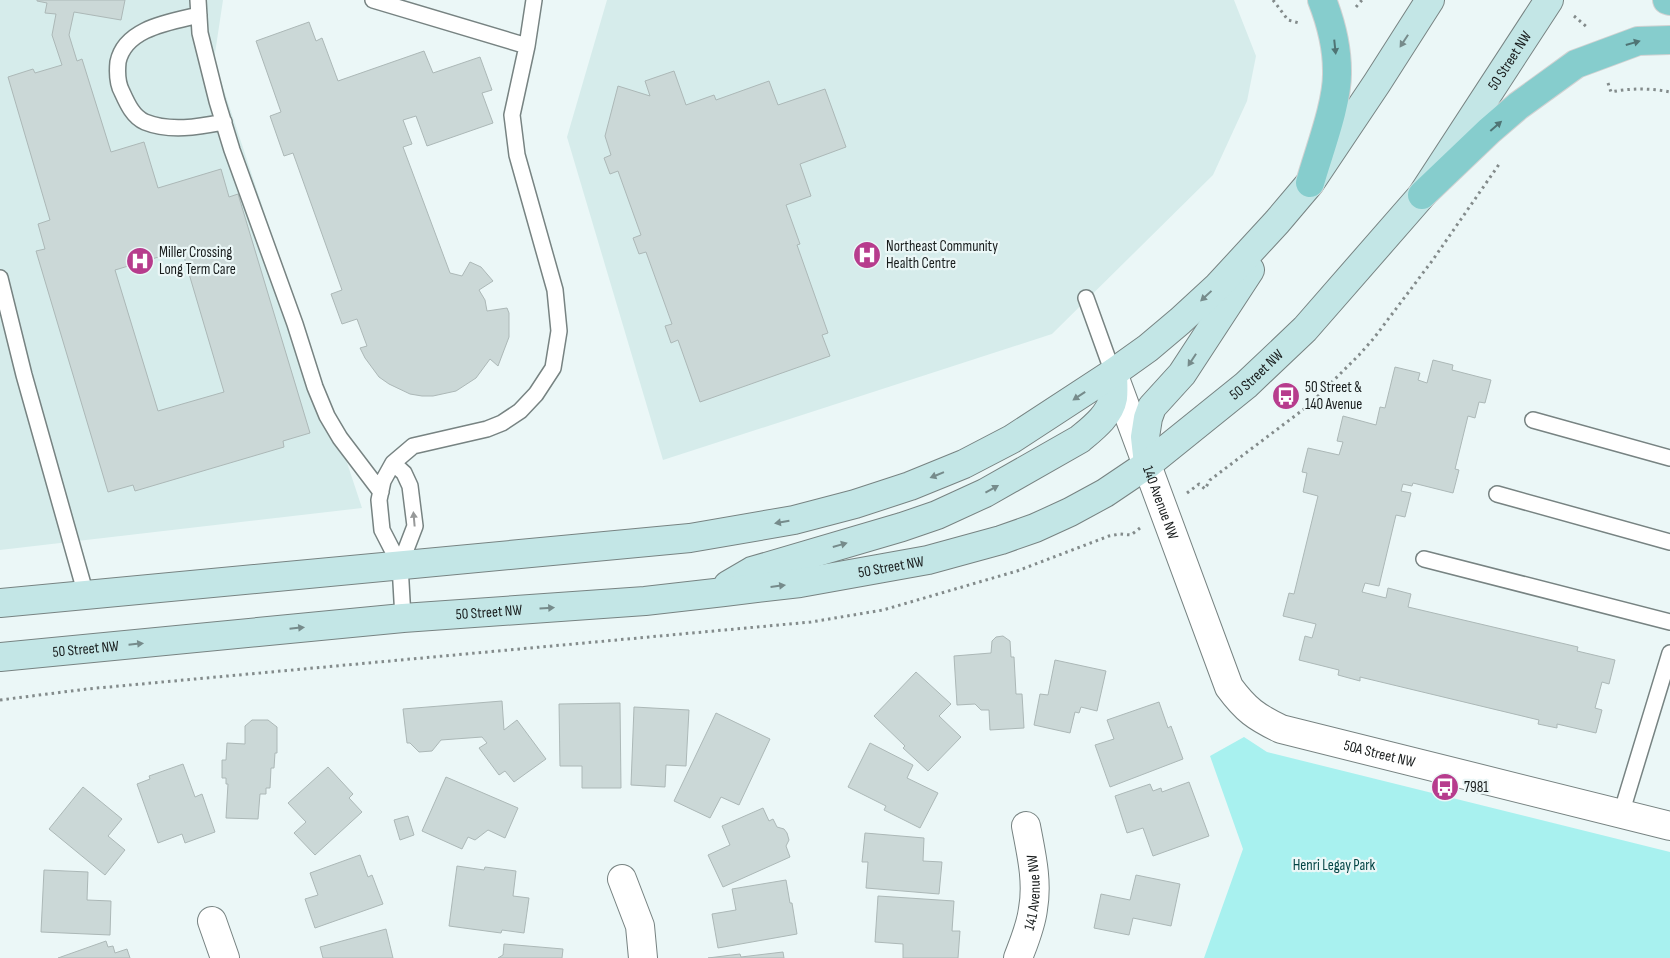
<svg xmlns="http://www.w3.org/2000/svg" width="1670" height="958" font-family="'Sofia Sans Condensed',sans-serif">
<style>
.built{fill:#d6eceb}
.green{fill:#a8f1ef}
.building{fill:#cbd8d7;stroke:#acb8b7;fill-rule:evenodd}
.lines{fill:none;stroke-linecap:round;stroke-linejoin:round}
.lane-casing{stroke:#778382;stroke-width:18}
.street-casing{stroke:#778382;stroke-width:30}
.secondary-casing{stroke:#778382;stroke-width:30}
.primary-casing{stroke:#d1d2d2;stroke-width:30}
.path{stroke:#838b8b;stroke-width:3;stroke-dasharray:2.5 4;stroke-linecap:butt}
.lane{stroke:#fff;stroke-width:15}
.street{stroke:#fff;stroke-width:28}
.secondary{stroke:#c3e6e6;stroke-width:28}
.primary{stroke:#86cdcd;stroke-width:28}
.oneway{fill:#768b8b}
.oneway2{fill:#4f7474}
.oneway3{fill:#979999}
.labels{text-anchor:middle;stroke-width:4.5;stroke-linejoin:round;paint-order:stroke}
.street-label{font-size:15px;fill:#181c1c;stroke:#ebf7f7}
.poi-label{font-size:15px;fill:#181c1c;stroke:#ebf7f7;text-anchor:start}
.park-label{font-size:15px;fill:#044545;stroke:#ebf7f7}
</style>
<rect width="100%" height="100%" fill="#ebf7f7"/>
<path class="built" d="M0 0H223L214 60 362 508 0 550Z
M607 0H1234L1256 56 1247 101 1213 175 1052 334 663 460 567 137Z"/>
<path class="green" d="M1244 737 1267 752 1670 852V958H1204L1243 849 1210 756Z"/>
<path class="building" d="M37 0H125L121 20 74 12 69 35 77 61 82 59 111 152 144 142 158 188 221 169 229 197 238 194 310 433 283 441 284 447 135 491 133 485 108 492 36 251 45 249 38 224 50 220 8 77 33 69 35 73 62 65 52 35 56 14 45 13 47 3 37 1ZM182 250 224 392 158 411 115 270Z
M309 22 316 41 322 38 338 81 424 51 433 73 480 57 492 90 482 93 493 123 427 146 416 116 403 120 412 144 403 147 450 273 462 276 470 262 481 267 493 281 479 290 485 300 487 311 507 308 509 313V337L498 366 490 359 476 378 456 391 433 396H422L410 394 389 384 379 377 365 358 360 348 367 346 357 319 342 324 331 294 342 290 293 153 284 156 270 116 281 112 256 41Z
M674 71 686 105 714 95 716 100 769 81 778 105 825 89 846 147 800 164 811 196 786 205 800 244 797 245 828 333 822 335 830 356 700 402 678 340 671 343 665 326 672 324 646 252 639 254 633 238 641 235 618 171 610 174 604 158 611 155 605 136 618 86 650 96 645 81Z
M1433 360 1453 365 1452 370 1491 380 1485 403 1479 402 1475 418 1468 416 1455 469 1459 470 1453 493 1413 483 1412 486 1403 484 1401 491 1411 493 1405 517 1396 515 1379 586 1365 583 1362 592 1386 598 1388 588 1411 594 1408 607 1578 647 1577 651 1615 660 1609 684 1602 682 1595 708 1602 710 1596 733 1557 724V728L1538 724 1539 720 1360 677V681L1338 675 1339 670 1299 660 1305 636 1312 638 1316 624 1283 616 1289 593 1294 594 1318 496 1303 492 1307 473 1302 472 1308 448 1339 455 1343 442 1337 441 1343 416 1376 425 1380 407 1385 408 1395 367 1420 373 1418 380 1427 383Z
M1003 636 1010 641 1011 657H1014L1016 694H1022L1024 728 990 730 989 710H981L975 704 957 705 954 656 991 653 992 641 996 637Z
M1055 660 1106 671 1097 711 1081 707 1079 713 1075 712 1070 733 1034 725 1040 694 1048 695Z
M916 672 951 704 939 716 961 737 928 771 903 748 905 746 874 716Z
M502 701 504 730 517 720 546 759 514 782 505 771 499 775 479 748 487 743 482 737 441 740 432 751 419 752 410 743H407L403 709Z
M1159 702 1168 728 1171 726 1183 759 1110 787 1095 745 1114 739 1107 720Z
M620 703 621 788H582V766H560L559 704Z
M634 707 689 710 686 766 666 765 665 787 631 785Z
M716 713 770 739 739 805 721 797 710 818 674 801Z
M252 720H268L277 727V753H275L274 768H271L270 788H266V794H260L258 819 226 818 228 784H226V778H222V760H226L227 743 245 744V726Z
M870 743 913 765 907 778 938 793 920 828 884 810 886 806 848 787Z
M183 764 195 797 202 794 215 832 185 843 182 834 158 843 137 784 150 779 149 776Z
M328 767 353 794 349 798 362 812 315 855 294 833 306 822 288 803Z
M446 777 518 808 505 838 488 830 475 840 468 837 462 849 422 831Z
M1189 782 1209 836 1153 856 1143 828 1127 833 1115 796 1150 784 1153 791 1161 788 1162 792Z
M83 787 122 819 108 836 125 850 105 875 49 829Z
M763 808 769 821 773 819 777 827 784 829 787 833 789 840 786 846 790 857 723 887 708 855 730 845 722 826Z
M408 816 414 835 400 840 394 820Z
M865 833 924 838 923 861 942 862 939 894 866 888 868 862H862Z
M360 855 368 877 372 875 383 904 315 928 305 899 318 895 310 873Z
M457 866 484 870 485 867 516 871 513 896 529 898 524 933 502 930 501 933 449 926Z
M44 870 88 872 87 900 111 901 110 935 41 932Z
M1136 875 1180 884 1171 926 1133 918 1129 935 1094 928 1101 894 1130 900Z
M786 880 790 903H792L797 934 718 948 712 914 736 910 732 889Z
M878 896 954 901 952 931H960L958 958H903V944L875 942Z
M386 929 393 958H323L320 947Z
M106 941 108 947 113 946 115 953 127 949 130 958H58Z
M504 944 563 949 562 958H498L503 955Z
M783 952 784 958H708L740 954 741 957Z"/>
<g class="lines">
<g class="lane-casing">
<path id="lane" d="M198 0 200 33 217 101 232 150 295 324 315 387 327 416 340 438 381 492
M373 0 527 46 534 0
M199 15C170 22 125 28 118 62 117 72 117 83 122 92 127 103 133 117 145 122 170 132 198 127 224 122
M0 278 24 375 86 595
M1086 298 1113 373
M1533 420 1670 458
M393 463 404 473 410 486 415 526 400 565 403 618
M1497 494 1670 542
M1424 559 1670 622
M400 565 382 530 379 500 383 481 393 463 413 446 487 429 502 423 520 411 536 394 553 368 559 331 555 290 517 155 512 115 527 46
M1621 814 1670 653"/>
</g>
<g class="street-casing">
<g id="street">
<path id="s1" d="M1113 373 1229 687C1246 710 1256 717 1281 729L1670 826"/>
<path d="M622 879 640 926 643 958"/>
<path d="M212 921 225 958"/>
<path id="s2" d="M1018 958C1024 942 1031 926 1033 909 1038 881 1031 853 1026 826"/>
</g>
</g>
<g class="secondary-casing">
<g id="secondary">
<path d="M1148 464 1145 437 1148 418 1152 407 1182 374 1250 270"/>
<path d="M728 585 752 571 902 527 937 515 985 493 1080 439C1093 428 1110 415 1113 398 1114 390 1113 381 1113 373"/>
<path d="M0 603 690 538 794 520 855 504 910 486 964 464 1012 439 1113 373 1148 348 1180 321 1218 286 1277 222 1310 183 1377 83 1430 0"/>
<path id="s3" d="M0 657 403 618 645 601 724 592 800 583 928 560 1001 540 1035 528 1070 512 1105 493 1148 464 1246 385 1305 329 1422 195 1549 0"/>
</g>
</g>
<g class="primary-casing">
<path id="primary" d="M1667 0 1670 1
M1310 183C1319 151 1338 103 1337 71 1337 46 1331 23 1322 0
M1422 195 1489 131 1518 106 1576 64 1638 41 1670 40"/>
</g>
<path class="path" d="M1273 0 1288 20 1299 23
M1356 7 1362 0
M1574 16 1588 28
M1608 83 1611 92C1630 88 1651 88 1670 92
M1187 493 1199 484 1205 489 1210 480 1308 406 1359 355 1374 338 1432 261 1500 163
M0 700 87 689 811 622 883 610 1017 571 1109 536 1120 534 1131 535 1140 528"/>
<use href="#lane" class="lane"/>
<use href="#street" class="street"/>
<use href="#secondary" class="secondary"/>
<use href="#primary" class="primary"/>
</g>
<defs><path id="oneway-solid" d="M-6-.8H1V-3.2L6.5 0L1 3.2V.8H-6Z" transform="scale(1.25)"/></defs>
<g class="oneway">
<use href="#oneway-solid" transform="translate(1404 41) rotate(123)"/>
<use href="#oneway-solid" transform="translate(1206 296) rotate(137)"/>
<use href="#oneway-solid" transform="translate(1192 360) rotate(123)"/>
<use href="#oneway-solid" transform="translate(1079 396) rotate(146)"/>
<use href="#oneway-solid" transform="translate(937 475) rotate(158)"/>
<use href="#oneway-solid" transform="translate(992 489) rotate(-29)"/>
<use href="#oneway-solid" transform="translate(782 522) rotate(170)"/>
<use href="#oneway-solid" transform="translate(840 545) rotate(-16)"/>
<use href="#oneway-solid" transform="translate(778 586) rotate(-7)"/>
<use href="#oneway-solid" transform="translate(547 608) rotate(-4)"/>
<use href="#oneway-solid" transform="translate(297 628) rotate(-6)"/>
<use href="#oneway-solid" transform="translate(136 644) rotate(-6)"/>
</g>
<g class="oneway2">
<use href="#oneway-solid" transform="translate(1633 43) rotate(-16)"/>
<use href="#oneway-solid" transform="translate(1335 47) rotate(84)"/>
<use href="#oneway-solid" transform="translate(1496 126) rotate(-41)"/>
</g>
<use class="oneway3" href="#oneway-solid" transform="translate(414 519) rotate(-95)"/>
<defs>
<g id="hospital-disc" transform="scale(1.4375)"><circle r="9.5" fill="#b73c8d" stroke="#ebf7f7"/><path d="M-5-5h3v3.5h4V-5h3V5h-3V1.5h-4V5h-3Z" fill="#fff"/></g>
<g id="bus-disc" transform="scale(1.4375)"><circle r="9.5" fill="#b73c8d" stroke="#ebf7f7"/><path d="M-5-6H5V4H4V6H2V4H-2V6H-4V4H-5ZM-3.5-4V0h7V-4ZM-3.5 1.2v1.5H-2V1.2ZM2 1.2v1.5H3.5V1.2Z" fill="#fff"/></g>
</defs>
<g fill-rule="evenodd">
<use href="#hospital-disc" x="867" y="255"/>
<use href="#hospital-disc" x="140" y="261"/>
<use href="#bus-disc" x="1286" y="396"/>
<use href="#bus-disc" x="1445" y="787"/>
</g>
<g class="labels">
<g class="street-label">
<text dy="5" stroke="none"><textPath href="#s3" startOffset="1721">50 Street NW</textPath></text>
<text dy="5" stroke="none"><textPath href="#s3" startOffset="1316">50 Street NW</textPath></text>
<text dy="5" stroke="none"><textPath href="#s1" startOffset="138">140 Avenue NW</textPath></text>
<text dy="5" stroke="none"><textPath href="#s3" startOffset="896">50 Street NW</textPath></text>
<text dy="5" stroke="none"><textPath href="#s3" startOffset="491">50 Street NW</textPath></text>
<text dy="5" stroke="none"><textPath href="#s3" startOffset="86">50 Street NW</textPath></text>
<text dy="5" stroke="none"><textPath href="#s1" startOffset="504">50A Street NW</textPath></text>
<text dy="5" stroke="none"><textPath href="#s2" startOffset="68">141 Avenue NW</textPath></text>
</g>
<g class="poi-label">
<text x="886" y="251">Northeast Community<tspan x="886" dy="17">Health Centre</tspan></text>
<text x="159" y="257">Miller Crossing<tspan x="159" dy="17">Long Term Care</tspan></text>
<text x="1305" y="392">50 Street &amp;<tspan x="1305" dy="17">140 Avenue</tspan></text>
<text x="1464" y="792">7981</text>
</g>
<g class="park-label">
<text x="1334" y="870">Henri Legay Park</text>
</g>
</g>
</svg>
